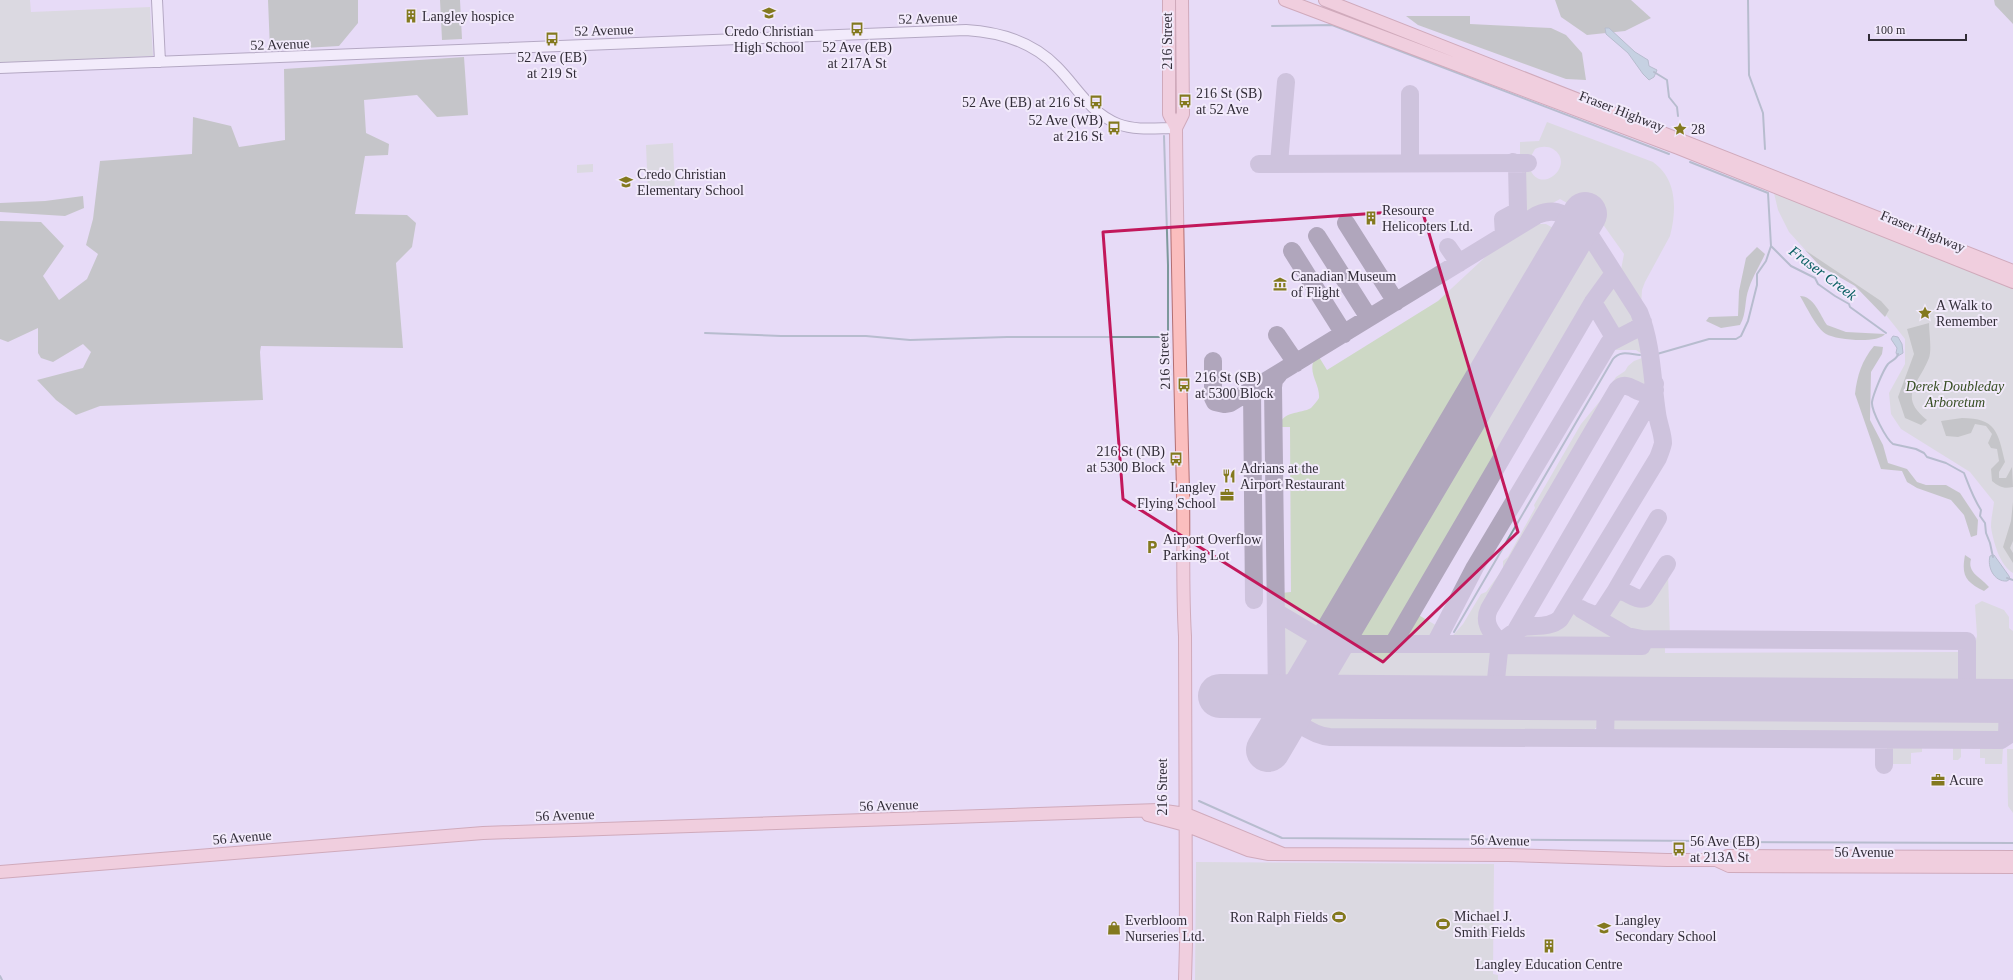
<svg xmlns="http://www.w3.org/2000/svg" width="2013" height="980" font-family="'Times New Roman',serif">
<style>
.green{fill:#cdd8c5}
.forest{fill:#9cac90}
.water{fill:#9ec6c7;stroke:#7d989c}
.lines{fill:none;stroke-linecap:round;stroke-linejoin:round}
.stream{stroke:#7d989c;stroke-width:2}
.taxiway{stroke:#b0a6bc;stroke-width:18}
.runway{stroke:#b0a6bc;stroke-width:44}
.minor-casing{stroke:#776c84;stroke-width:12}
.major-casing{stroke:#b36f72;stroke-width:14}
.minor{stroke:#fff;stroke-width:10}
.major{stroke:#fbbebe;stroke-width:12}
.marked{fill:none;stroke:#c2185b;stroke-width:3;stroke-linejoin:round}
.labels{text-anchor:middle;stroke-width:4;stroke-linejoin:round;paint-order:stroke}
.poi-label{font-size:14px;fill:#312c37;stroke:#f2eafb;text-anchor:start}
.street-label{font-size:14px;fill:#312c37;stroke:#f2eafb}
.park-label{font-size:14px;font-style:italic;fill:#354c21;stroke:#f2eafb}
.water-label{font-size:15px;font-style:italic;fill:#075e61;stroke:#f2eafb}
</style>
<rect width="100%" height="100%" fill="#e7dbf7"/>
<path class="green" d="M0 0H30L31 12 150 7 153 56 0 63Z
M1547 122 1653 162C1677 179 1677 209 1670 236L1645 282 1642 290 1641 306 1620 275 1624 254 1602 223 1560 199 1526 218 1522 214V167H1529C1540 198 1577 164 1553 149 1548 146 1541 146 1535 149L1529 160H1520V142L1539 141Z
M673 143 675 193 648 195 646 145Z
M593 164V172L577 173V165Z
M1773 189 2013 283V573C2000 566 1993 541 1991 527 1991 519 1993 510 1994 502L1970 472 1901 429 1891 414 1889 393 1905 364V339L1882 310 1863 290 1809 254 1789 232 1778 210Z
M1533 224H1546L1555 229 1557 239 1324 635 1281 610V593L1291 592 1290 427H1280C1280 411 1301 414 1311 408 1314 405 1317 401 1319 398 1320 384 1308 374 1314 360L1319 357 1327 370 1438 301 1495 248Z
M1588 248C1596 252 1609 266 1607 276L1391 640 1346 639 1576 251Z
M1615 280 1638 318 1633 327 1624 331 1616 329 1600 303 1612 281Z
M1641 333 1651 377 1649 386 1642 389 1627 384 1617 387 1486 610 1484 624 1493 641H1448L1463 624 1481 594 1486 592 1503 569V561L1508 557 1535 508 1534 505 1581 424 1600 401 1616 377 1625 371 1628 366 1634 361 1642 358V354L1636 350H1615L1619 341Z
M1668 573 1670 637 1632 635 1605 620 1620 593 1639 603H1649L1657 595Z
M1982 601 2004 610 2009 617V628L2013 631V690H1972L1973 652 1977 636 1975 605Z
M1574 610 1631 641 1665 642V653L1962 652V689L1502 686 1500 684 1503 654 1518 635 1528 631 1557 628 1571 611Z
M1415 613 1439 627 1432 641H1408L1406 639 1405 630Z
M1281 619 1320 643 1294 685 1282 684Z
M1341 648 1492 649 1495 653 1491 684 1488 687 1319 685Z
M1305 708 1591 710 1599 719 1598 726 1588 735 1323 733 1305 721 1301 716Z
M1616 710 1995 712 2003 723V728L1996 737 1618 735 1609 725V719Z
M1887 746 1922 747V752L1911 753V764H1890L1887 761Z
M1953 747H1961V757L1958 760H1953Z
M1980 747 2003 748 2002 764H1985V758H1980Z
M2007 749H2013V813L2008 806Z
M1196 862 1494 864 1493 974 1498 975V980H1195Z"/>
<path class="forest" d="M268 0H358V23L339 46 270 50Z
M440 0H460L462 39 442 40Z
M1555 0H1631L1651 18 1625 31 1587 35 1561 17Z
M1994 0H2013V24L1995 5Z
M1406 16H1470V24L1551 28 1566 35 1582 53 1586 80 1566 79 1418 25Z
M464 57 468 115 437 117 417 95 364 100 366 133 389 144 388 155 365 156 355 214 407 215 416 223 412 247 396 263 403 348 261 346 260 352 263 400 100 406 76 415 56 400 37 380 83 368 91 352 83 344 53 362 41 358 38 353V328L8 342 0 339V221L41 222 64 246 43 276 59 300 87 279 98 254 86 245 93 219 100 161 192 154 193 117 231 126 239 147 285 140 284 69Z
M83 196 84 208 65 216 0 212V203L45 201Z
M1757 247 1765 254C1760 265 1753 276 1749 288 1744 301 1747 313 1740 325L1721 328 1706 321 1709 317 1738 316 1739 291 1746 258Z
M1805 250 1881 301 1889 310 1885 317 1855 286 1820 266Z
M1800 296C1814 296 1820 315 1827 325L1846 332 1885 334C1878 344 1836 340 1826 334 1817 329 1806 306 1800 296Z
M1929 323C1929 333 1932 349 1929 358 1919 384 1897 396 1927 420L1921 425 1905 418 1898 397 1914 354 1907 329Z
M1874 346 1883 347 1882 354 1871 372 1870 420 1883 445 1888 463 1907 469 1917 482 1926 485H1946L1960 493 1978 520 1977 535 1971 537 1964 515 1951 500 1917 488 1907 482 1902 471 1881 469 1855 394C1857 376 1862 360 1874 346Z
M1962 418C1996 418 1998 432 2005 462L1999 472V478H2006L2012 467 2013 487C2004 489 1999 487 1992 481L1991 469 1999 461 1997 449 1991 448 1988 443 1992 434 1986 426 1975 424 1971 433 1958 437 1946 436 1941 421Z
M2013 502V541L2010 548 2013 553V563L2003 547 2011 521Z
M1965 555 1971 559C1967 573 1981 577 1989 587L1984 591C1966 582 1961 576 1965 555Z"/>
<path class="water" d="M1605 28H1609L1635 52 1648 60 1649 66 1657 70 1654 77 1649 80 1643 74 1628 53 1606 34Z
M1893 336 1898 337 1902 344 1903 353 1898 356 1896 353 1897 348 1891 339Z
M1994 555 2009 576 2010 579 2007 581C1994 582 1987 567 1990 556Z"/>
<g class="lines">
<path class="stream" d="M1748 0 1749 75 1763 113 1765 149
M1272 26 1332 25 1669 154
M1654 72 1667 80 1669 97 1677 107 1678 116
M1690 162 1768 193 1771 246 1791 266 1815 278 1818 284 1835 296 1849 304 1850 307 1886 333
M705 333 781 336H866L910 340 1007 337H1168V265L1164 136
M1657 354 1709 339H1736L1741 336 1748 321 1757 285V274L1766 261 1771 246
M1898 354C1897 360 1891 360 1888 364 1883 370 1873 395 1872 402 1871 410 1886 439 1893 444L1916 449 1924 453 1927 457 1946 463 1964 473C1969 486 1973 498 1981 510L1980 516 1985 523 1986 533 1990 543 1993 557
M2007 578 2013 580
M1454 632 1613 359C1620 350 1630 354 1640 355
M1199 801 1282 838 1705 841
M1730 842 2013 843
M0 976 2 980"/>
<path class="taxiway" d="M1410 94V163
M1279 163 1286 82
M1259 164 1528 163
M1346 223 1396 302
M1504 235 1503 219 1518 211 1517 165 1513 162
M1317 236 1369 318
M1448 247 1459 263
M1292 251 1344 334
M1593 302 1615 339
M1277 335 1296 363
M1213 361V398L1215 402 1224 404 1230 403 1537 215C1551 209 1564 210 1572 224L1570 238
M1279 374 1274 380 1273 387 1277 698C1281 715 1313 736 1330 737L2001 740 2007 736 2008 701
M1252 390 1254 600
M1615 592 1658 518
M1581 609 1627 636 1642 639 1967 641V701
M1585 611 1595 615H1600L1615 592C1625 587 1634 602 1645 598L1667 564
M1276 612 1330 644H1494C1507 641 1514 629 1524 627 1536 625 1550 628 1560 619L1658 458C1660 453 1662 448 1663 443 1663 433 1658 423 1657 413 1652 379 1652 344 1639 312L1591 237 1587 234 1579 233 1570 238
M1515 632 1648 404 1655 390
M1393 644 1593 302 1614 273
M1435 644 1475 567 1609 343 1636 329 1643 322
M1496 645 1642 646
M1494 698 1500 642C1490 632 1483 622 1489 609L1617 390C1630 375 1642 407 1655 384
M1605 738 1606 698
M1884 765V740"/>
<path class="runway" d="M1220 696 2013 701
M1268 750 1585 214"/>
<g class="minor-casing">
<path id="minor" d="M157 0 160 62
M0 68 966 30C999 32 1033 42 1057 67 1077 87 1090 113 1118 124 1137 131 1156 128 1176 128"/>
</g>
<g class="major-casing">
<path id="major" d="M1169 0V114L1176 128C1177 249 1180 370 1183 491 1184 539 1182 588 1185 636L1186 943 1185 980
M1285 0 1678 148 2013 282
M1325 0 2013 271
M1176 128 1183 114 1182 0
M1148 815 1185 825 1248 850 1269 854 1508 855 1667 860H1716L1728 856 2013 857
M1716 860 1729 866 2013 867
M0 872 483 833 1158 810 1186 814 1283 854"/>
</g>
<use href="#minor" class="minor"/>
<use href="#major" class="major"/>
</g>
<path d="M0 0H2013V980H0ZM1422 210 1518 532 1383 662 1123 499 1103 232Z" fill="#e7dbf7" fill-opacity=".55" fill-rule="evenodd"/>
<path class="marked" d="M1422 210 1518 532 1383 662 1123 499 1103 232Z"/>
<defs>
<g id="school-bare" transform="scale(1.08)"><path d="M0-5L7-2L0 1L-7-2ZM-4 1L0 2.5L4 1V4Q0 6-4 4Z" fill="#83791e" stroke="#f2eafb" stroke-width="2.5" paint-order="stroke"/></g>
<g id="building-bare" transform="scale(1.08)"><path d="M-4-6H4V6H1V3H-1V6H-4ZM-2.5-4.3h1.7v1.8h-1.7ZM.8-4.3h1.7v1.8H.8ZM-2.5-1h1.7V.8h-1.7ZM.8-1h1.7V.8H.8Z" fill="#83791e" stroke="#f2eafb" stroke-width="2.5" paint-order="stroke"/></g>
<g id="bus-bare" transform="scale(1.08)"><path d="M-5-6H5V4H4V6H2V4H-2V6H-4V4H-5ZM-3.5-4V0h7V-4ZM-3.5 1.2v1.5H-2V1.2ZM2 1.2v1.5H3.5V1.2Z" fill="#83791e" stroke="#f2eafb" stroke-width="2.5" paint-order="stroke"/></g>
<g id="sight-bare" transform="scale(1.08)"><path d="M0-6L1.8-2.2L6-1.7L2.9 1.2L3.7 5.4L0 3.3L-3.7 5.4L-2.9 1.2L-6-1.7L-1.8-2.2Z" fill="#83791e" stroke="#f2eafb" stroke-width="2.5" paint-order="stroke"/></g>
<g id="museum-bare" transform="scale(1.08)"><path d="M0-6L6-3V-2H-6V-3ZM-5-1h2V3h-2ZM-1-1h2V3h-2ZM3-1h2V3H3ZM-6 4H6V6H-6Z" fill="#83791e" stroke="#f2eafb" stroke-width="2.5" paint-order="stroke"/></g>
<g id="restaurant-bare" transform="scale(1.08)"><path d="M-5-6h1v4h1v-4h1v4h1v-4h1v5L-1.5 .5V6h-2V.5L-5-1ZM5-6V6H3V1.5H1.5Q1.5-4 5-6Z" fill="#83791e" stroke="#f2eafb" stroke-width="2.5" paint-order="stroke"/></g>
<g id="office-bare" transform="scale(1.08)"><path d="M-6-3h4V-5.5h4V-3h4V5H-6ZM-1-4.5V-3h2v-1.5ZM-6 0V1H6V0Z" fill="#83791e" stroke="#f2eafb" stroke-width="2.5" paint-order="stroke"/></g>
<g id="parking-bare" transform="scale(1.08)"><path d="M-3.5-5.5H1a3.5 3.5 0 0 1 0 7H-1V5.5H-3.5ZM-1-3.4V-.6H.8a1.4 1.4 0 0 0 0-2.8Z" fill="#83791e" stroke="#f2eafb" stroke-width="2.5" paint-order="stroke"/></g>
<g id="stadium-bare" transform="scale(1.08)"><path d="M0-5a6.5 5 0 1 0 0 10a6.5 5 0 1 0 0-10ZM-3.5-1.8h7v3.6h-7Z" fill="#83791e" stroke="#f2eafb" stroke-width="2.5" paint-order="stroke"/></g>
<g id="shop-bare" transform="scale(1.08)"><path d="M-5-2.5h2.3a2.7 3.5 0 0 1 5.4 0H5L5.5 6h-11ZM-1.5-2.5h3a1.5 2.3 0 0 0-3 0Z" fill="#83791e" stroke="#f2eafb" stroke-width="2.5" paint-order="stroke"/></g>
</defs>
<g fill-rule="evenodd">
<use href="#school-bare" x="769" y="13"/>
<use href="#building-bare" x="411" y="16"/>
<use href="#bus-bare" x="857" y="29"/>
<use href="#bus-bare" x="552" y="39"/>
<use href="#bus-bare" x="1185" y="101"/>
<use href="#bus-bare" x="1096" y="102"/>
<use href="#bus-bare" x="1114" y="128"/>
<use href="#sight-bare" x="1680" y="129"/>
<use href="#school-bare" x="626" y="182"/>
<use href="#building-bare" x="1371" y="218"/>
<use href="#museum-bare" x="1280" y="284"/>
<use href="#sight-bare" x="1925" y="313"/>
<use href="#bus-bare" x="1184" y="385"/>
<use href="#bus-bare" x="1176" y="459"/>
<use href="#restaurant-bare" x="1229" y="476"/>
<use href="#office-bare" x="1227" y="495"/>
<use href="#parking-bare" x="1152" y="547"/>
<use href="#office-bare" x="1938" y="780"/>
<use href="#bus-bare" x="1679" y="849"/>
<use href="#stadium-bare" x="1339" y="917"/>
<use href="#stadium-bare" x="1443" y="924"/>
<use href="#shop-bare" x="1114" y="928"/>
<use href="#school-bare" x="1604" y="928"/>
<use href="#building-bare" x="1549" y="946"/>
</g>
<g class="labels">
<g class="poi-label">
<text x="422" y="21">Langley hospice</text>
<text x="769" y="36" text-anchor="middle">Credo Christian<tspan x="769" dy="16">High School</tspan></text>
<text x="857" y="52" text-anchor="middle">52 Ave (EB)<tspan x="857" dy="16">at 217A St</tspan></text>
<text x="552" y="62" text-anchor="middle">52 Ave (EB)<tspan x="552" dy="16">at 219 St</tspan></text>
<text x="1196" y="98">216 St (SB)<tspan x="1196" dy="16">at 52 Ave</tspan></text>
<text x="1085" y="107" text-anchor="end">52 Ave (EB) at 216 St</text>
<text x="1103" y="125" text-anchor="end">52 Ave (WB)<tspan x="1103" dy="16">at 216 St</tspan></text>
<text x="1691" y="134">28</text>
<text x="637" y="179">Credo Christian<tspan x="637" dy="16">Elementary School</tspan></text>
<text x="1382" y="215">Resource<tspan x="1382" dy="16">Helicopters Ltd.</tspan></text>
<text x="1291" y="281">Canadian Museum<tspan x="1291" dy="16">of Flight</tspan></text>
<text x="1936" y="310">A Walk to<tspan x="1936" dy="16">Remember</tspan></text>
<text x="1195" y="382">216 St (SB)<tspan x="1195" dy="16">at 5300 Block</tspan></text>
<text x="1165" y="456" text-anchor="end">216 St (NB)<tspan x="1165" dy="16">at 5300 Block</tspan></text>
<text x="1240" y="473">Adrians at the<tspan x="1240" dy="16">Airport Restaurant</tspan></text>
<text x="1216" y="492" text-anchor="end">Langley<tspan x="1216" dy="16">Flying School</tspan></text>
<text x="1163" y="544">Airport Overflow<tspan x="1163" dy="16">Parking Lot</tspan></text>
<text x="1949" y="785">Acure</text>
<text x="1690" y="846">56 Ave (EB)<tspan x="1690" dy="16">at 213A St</tspan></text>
<text x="1454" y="921">Michael J.<tspan x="1454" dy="16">Smith Fields</tspan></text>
<text x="1328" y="922" text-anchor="end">Ron Ralph Fields</text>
<text x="1125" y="925">Everbloom<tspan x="1125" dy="16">Nurseries Ltd.</tspan></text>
<text x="1615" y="925">Langley<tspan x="1615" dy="16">Secondary School</tspan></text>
<text x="1549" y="969" text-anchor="middle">Langley Education Centre</text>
</g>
<g class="street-label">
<text transform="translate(928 18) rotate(-2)" y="5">52 Avenue</text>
<text transform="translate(604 30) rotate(-2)" y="5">52 Avenue</text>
<text transform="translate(1167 41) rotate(-90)" y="5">216 Street</text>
<text transform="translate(280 44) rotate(-2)" y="5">52 Avenue</text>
<text transform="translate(1622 111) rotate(21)" y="5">Fraser Highway</text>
<text transform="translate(1923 231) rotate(22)" y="5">Fraser Highway</text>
<text transform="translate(1164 361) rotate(-92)" y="5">216 Street</text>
<text transform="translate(1162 787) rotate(-90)" y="5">216 Street</text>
<text transform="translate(889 805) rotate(-2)" y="5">56 Avenue</text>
<text transform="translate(565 815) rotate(-2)" y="5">56 Avenue</text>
<text transform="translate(242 837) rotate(-5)" y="5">56 Avenue</text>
<text transform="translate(1500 840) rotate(1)" y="5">56 Avenue</text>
<text x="1864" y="857">56 Avenue</text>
</g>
<g class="park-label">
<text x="1955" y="391">Derek Doubleday<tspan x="1955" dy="16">Arboretum</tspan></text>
</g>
<g class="water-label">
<text transform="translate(1823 273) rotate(37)" y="5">Fraser Creek</text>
</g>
</g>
<path d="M1869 34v6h97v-6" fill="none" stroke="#312c37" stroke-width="2"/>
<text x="1875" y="34" font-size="12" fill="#312c37" stroke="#f2eafb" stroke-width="3" paint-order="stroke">100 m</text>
</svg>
